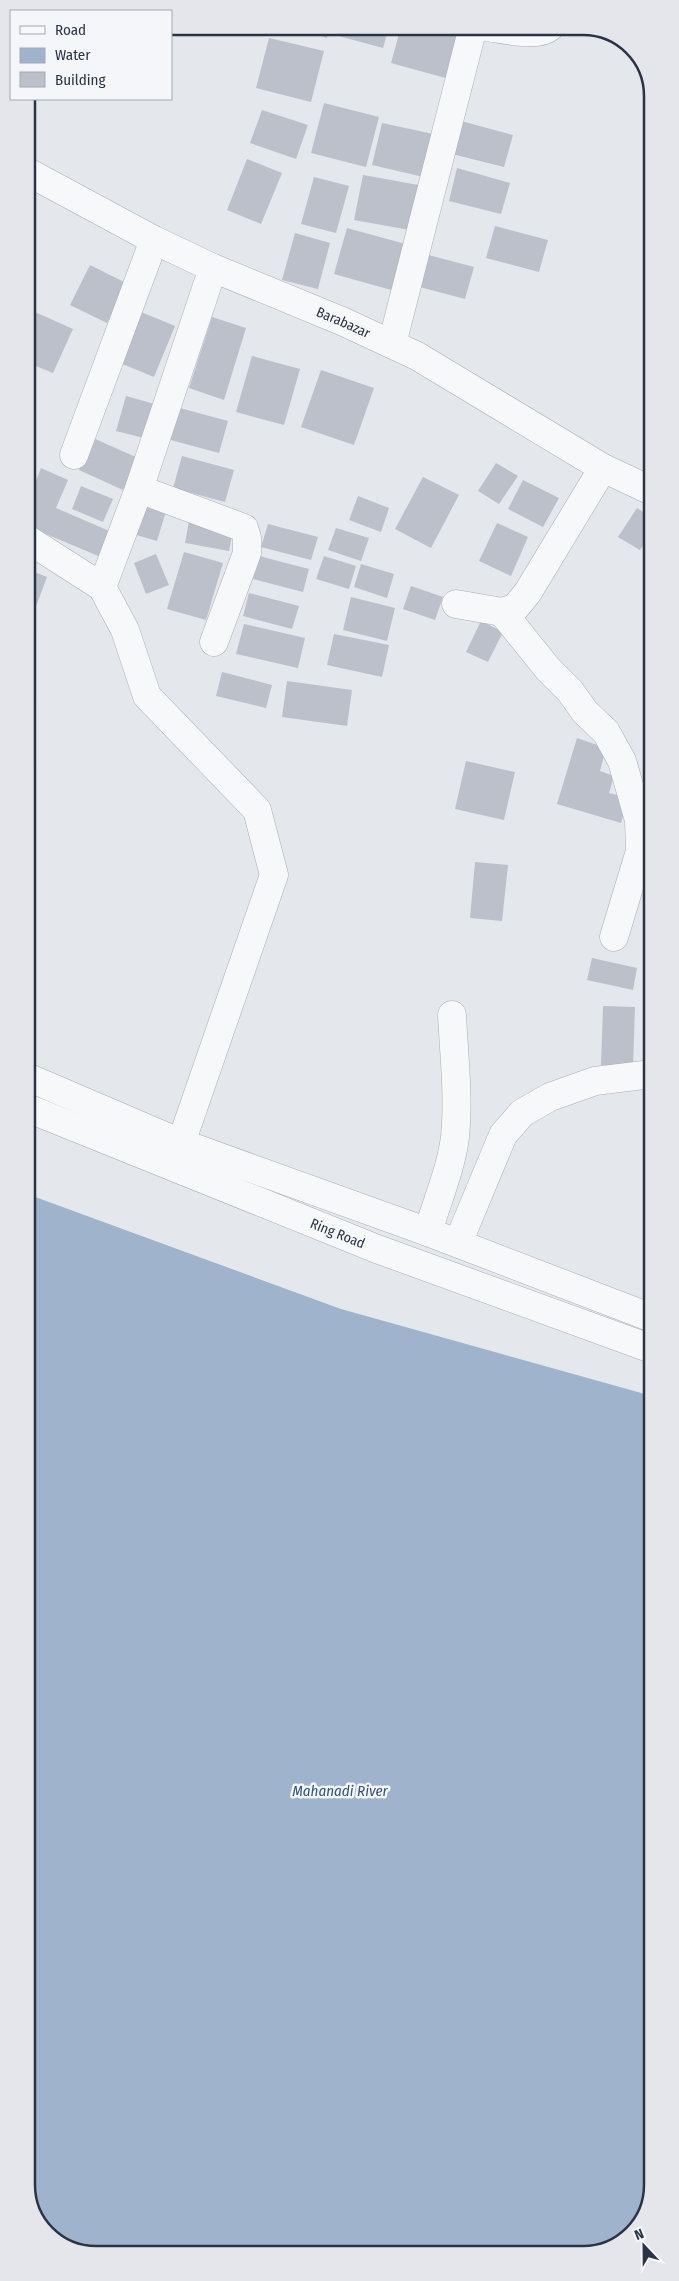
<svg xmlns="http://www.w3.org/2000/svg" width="679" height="2281" font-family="'Fira Sans Condensed',sans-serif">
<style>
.water{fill:#9fb4cc}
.building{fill:#bbc0ca}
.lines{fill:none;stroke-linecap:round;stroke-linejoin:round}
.minor-casing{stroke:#a9aeb7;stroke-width:29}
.tertiary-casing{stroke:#a9aeb7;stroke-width:29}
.minor{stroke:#f7f8fa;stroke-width:28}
.tertiary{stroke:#f7f8fa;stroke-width:28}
.labels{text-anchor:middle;stroke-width:5;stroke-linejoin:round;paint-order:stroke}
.street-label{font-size:14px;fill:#2b3445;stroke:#f4f6f9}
.water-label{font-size:15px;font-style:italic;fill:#34527a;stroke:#f4f6f9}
.rim{fill:none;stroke:#2b3445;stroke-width:2.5}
</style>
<rect width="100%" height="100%" fill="#e4e7ec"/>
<path class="water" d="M27 1194 341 1309 652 1396 653 2185 636 2231 597 2253 91 2255 50 2238 28 2199Z"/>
<path class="building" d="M286 26H303L330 27 327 38Z
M337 27H389L383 48 335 35Z
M401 27H453L462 29 449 79 391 63Z
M269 38 324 51 311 102 256 88Z
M324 103 379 117 366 167 311 153Z
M262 110 308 125 296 159 250 143Z
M461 121 513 135 504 167 452 154Z
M382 123 438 135 428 178 372 165Z
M247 159 282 173 261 224 227 210Z
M457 168 510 183 501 214 449 201Z
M363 175 424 186 415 231 354 220Z
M314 177 349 186 336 233 301 224Z
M495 226 548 240 539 272 486 258Z
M347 228 409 245 395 291 334 274Z
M295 233 330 243 318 289 282 280Z
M421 253 474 267 465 299 412 285Z
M90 265 126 283 107 323 70 305Z
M26 308 73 329 53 373 26 362Z
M141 312 175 326 154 377 120 363Z
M212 317 246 328 224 400 189 388Z
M252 356 300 369 284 425 236 412Z
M321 370 374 388 354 445 301 427Z
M126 396 158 405 148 439 116 431Z
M176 407 228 421 219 453 167 439Z
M26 435 33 437 27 454H26Z
M93 438 138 458 123 490 79 470Z
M182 456 234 470 225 502 173 488Z
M496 463 518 476 499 504 478 491Z
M41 468 68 480 56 508 114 533 103 558 27 526V503Z
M423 477 459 495 431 548 395 529Z
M523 480 559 498 543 527 508 509Z
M81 486 113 499 103 522 72 509Z
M358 496 389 508 381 532 349 520Z
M143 501 167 508 157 541 133 534Z
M637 508 652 518V532L640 550 618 537Z
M189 521 233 530 229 551 185 543Z
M497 523 528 537 511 576 479 561Z
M268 524 318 537 311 560 261 547Z
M336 528 369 538 361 561 328 550Z
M184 552 223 563 206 620 167 609Z
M156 554 169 585 146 594 134 563Z
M259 556 309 569 303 592 253 579Z
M324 556 356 566 349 589 316 579Z
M361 564 394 574 387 598 354 587Z
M27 569 47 577 29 625H27Z
M411 586 443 597 435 620 403 609Z
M249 593 299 606 292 629 243 616Z
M351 597 395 608 387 641 343 630Z
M481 621 503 632 488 662 466 652Z
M244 624 305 638 298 668 236 654Z
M334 634 389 645 382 677 327 665Z
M222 672 272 685 266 708 216 696Z
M287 681 352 690 347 726 282 717Z
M577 738 606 748 600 771 614 776 609 793 629 798 621 823 557 804Z
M466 761 515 772 504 820 455 809Z
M475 862 508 865 502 921 470 918Z
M592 958 637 968 633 990 587 980Z
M603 1006 635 1007 633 1067 601 1065Z"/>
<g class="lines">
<g class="minor-casing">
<g id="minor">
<path d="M487 27C502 29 538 38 550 27"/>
<path id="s1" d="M26 171 154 240 213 268 344 322 417 356 603 468 652 491"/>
<path d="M392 344 473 27"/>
<path d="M74 455 154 240"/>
<path d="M139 489 244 528 247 538V553L214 642"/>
<path d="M27 539 102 587 139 489 213 268"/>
<path d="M102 587 125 630 147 696 257 810 274 875 181 1143"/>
<path d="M456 604 502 612 515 608 528 592 603 468"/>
<path d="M502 612 548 669 570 691 585 712 606 732 622 761 639 820 640 851 614 937"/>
<path d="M428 1232C437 1201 451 1169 455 1137 459 1097 454 1055 452 1015"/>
<path d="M458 1243 503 1135 522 1113 550 1097 595 1081 652 1074"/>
</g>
</g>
<g class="tertiary-casing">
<g id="tertiary">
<path d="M27 1077 181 1143 428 1232 652 1318"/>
<path id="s2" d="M27 1108 377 1249 652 1349"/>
</g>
</g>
<use href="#minor" class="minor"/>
<use href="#tertiary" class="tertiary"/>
</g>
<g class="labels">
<g class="street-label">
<text dy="5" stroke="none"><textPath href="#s1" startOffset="352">Barabazar</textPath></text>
<text dy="5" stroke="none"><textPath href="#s2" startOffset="335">Ring Road</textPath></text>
</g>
<g class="water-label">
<text x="340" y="1796">Mahanadi River</text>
</g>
</g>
<path d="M0 0H679V2281H0ZM96 35H583A61 61 0 0 1 644 96V2185A61 61 0 0 1 583 2246H96A61 61 0 0 1 35 2185V96A61 61 0 0 1 96 35Z" fill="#e4e6eb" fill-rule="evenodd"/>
<path class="rim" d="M96 35H583A61 61 0 0 1 644 96V2185A61 61 0 0 1 583 2246H96A61 61 0 0 1 35 2185V96A61 61 0 0 1 96 35Z"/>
<rect x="10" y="10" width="162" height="90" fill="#f4f6f9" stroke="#a4a8b1"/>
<rect x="20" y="26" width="25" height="8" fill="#f7f8fa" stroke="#a4a8b1"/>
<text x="55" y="35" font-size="15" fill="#2b3445">Road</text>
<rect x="20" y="48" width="25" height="15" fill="#9fb4cc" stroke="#a4a8b1"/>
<text x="55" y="60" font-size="15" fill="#2b3445">Water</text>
<rect x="20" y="72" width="25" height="15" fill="#bbc0ca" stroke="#a4a8b1"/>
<text x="55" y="85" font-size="15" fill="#2b3445">Building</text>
<g transform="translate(644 2246) rotate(338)" stroke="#f4f6f9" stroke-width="4" paint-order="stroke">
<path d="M0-4L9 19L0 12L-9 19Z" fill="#2b3445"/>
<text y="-8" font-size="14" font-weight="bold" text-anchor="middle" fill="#2b3445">N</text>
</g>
</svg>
